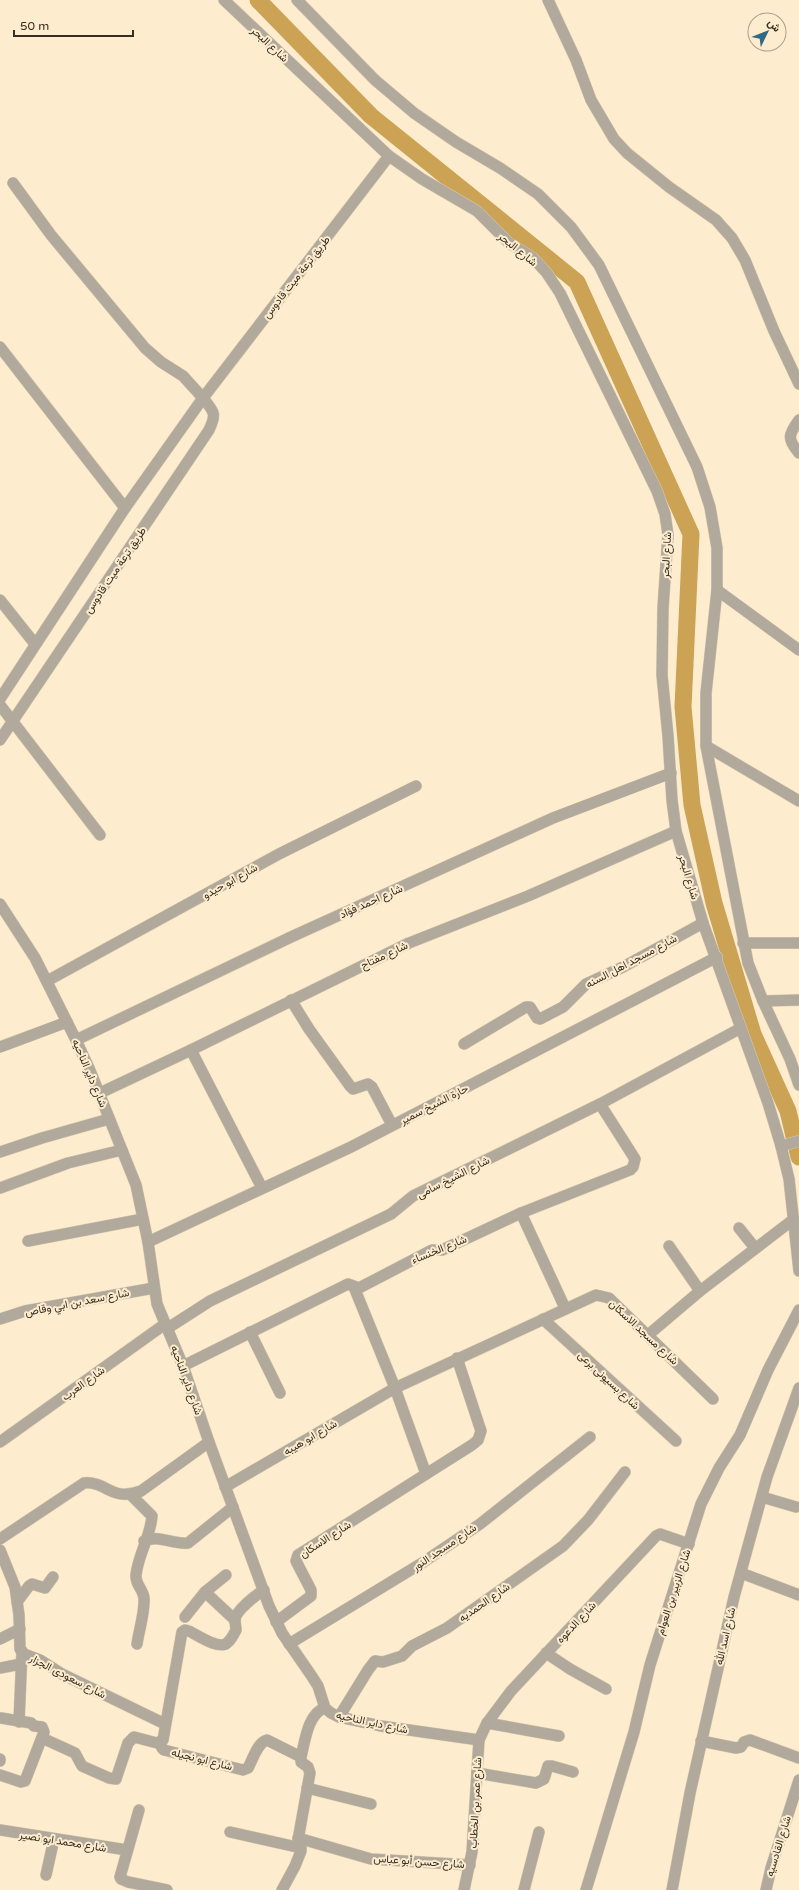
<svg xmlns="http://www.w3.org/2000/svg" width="799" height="1890" viewBox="0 0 799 1890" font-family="'Varela Round',Vazirmatn,sans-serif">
<rect width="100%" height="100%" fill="#fdeccd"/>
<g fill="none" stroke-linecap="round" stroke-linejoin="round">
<path stroke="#cca254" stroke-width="17" d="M258,0l113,116 206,166 114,252 -8,173 9,98 22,98 39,131 35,77 11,46"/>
<defs>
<g id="minor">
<path d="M548,0l28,60 15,40 23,39 13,14 42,34 47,33 16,18 13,22 29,71 25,53"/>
<path d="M13,183l38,52 94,113 16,14 22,14 20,22"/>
<path d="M0,347l125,161"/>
<path d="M799,420c-11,15 -12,19 0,33"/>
<path d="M717,590l82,60"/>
<path d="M0,600l35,44"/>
<path d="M0,705l100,130"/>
<path d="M706,746l93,55"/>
<path d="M0,904l35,54 41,82 13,28 47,117 12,57 9,62 26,62 26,76 60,164 13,27 29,42 7,11 7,22 6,5 8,4 42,9 98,14"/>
<path d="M743,943h56"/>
<path d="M47,981l232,-127 137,-68"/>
<path d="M291,1000l18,29 41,57 3,3 15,-5 4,3 20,38"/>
<path d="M763,1001l36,-1"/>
<path d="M76,1040l215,-103 262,-119 118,-45"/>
<path d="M464,1044l62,-37h4l7,11 3,1 23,-12 23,-23 37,-17 80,-44"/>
<path d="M0,1047l67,-25"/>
<path d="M191,1050l71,138"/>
<path d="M100,1093l91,-43 218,-107 119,-47 148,-65"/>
<path d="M0,1152l42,-14 67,-19"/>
<path d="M0,1188l68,-25 54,-13"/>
<path d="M521,1213l44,95"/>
<path d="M739,1228l16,20"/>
<path d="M28,1241l115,-22"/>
<path d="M148,1242l203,-95 366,-190"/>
<path d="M669,1246l31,45"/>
<path d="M354,1287l41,101 31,86"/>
<path d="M0,1319l25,-8 129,-23"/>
<path d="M543,1319l133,122"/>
<path d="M168,1328l42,-27 181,-87 22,-18 187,-92 141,-76"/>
<path d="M250,1332l30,61"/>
<path d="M648,1335l52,-44 94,-72"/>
<path d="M183,1366l165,-82 11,4 73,-38h10l79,-37 109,-43 3,-3 2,-8 -35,-55"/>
<path d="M0,1442l165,-118"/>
<path d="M225,1487l170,-99 201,-93 13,3 104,101"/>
<path d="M131,1495l21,21c-1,19 -14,39 -16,59 -1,9 7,14 8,23 1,14 -5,32 -7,46"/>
<path d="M762,1497l34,10"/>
<path d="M0,1539l84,-56c23,-2 27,19 57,8l68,-49"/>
<path d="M144,1541c15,-7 29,4 44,2l45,-36"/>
<path d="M0,1550l15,37 4,28 1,34 4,5 16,6 22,14 103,50"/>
<path d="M741,1573l58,22"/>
<path d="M205,1592l30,28"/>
<path d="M17,1602l12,-16 3,-2 13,4 8,-11"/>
<path d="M185,1617l20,-25 21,-17"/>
<path d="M276,1622l35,-26v-6l-15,-29 2,-6 174,-110 6,-5 3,-9 -24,-73"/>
<path d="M0,1639l20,-10"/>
<path d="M289,1644l133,-81 58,-39 110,-87"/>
<path d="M546,1653l24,16 36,20"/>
<path d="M0,1668l21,-4"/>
<path d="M339,1717l29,-47 7,-9 8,1 19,-6 10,-10 35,-18 116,-82 25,-26 37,-48"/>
<path d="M19,1722l3,-71"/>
<path d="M487,1723l72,13"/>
<path d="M42,1738l33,15 7,13 27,12 7,1 12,-36 6,-6 23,6 6,-3 19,-108 3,-2 4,1c8,4 30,19 38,12 4,-3 7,-9 9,-13 0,-3 -1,-7 -1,-10 0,-9 21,-25 29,-30"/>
<path d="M701,1741l35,7 5,-1 3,-5 6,-2 49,18"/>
<path d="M160,1743l2,5 2,2 79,20 5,-2c5,-9 9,-25 19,-28l34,17"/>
<path d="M0,1759v2"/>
<path d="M477,1773l59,10 8,-4 4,-13h4l21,6"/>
<path d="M0,1775l21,7 4,-1 19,-49 -2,-5 -8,-1 -3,-3 -30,-5"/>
<path d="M307,1788l64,16"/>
<path d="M139,1810l-19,67 1,2 7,3 39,8"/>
<path d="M0,1830l127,20"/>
<path d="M230,1832l71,16"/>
<path d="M298,1838l73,21 99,6"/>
<path d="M46,1875l8,-36"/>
<path d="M282,1890l13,-24 6,-15 -3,-11 12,-67 -2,-6 -7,-5v-5c4,-16 7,-44 24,-49"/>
<path d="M464,1890l8,-38 7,-112 8,-17 24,-32 145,-155 4,-2 29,10"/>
<path d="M524,1890l15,-58"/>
<path d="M586,1890l48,-158 16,-67 51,-161 18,-36 21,-33 28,-65 31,-60"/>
<path d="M672,1890l18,-97 44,-196 33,-120 32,-89"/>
<path d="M766,1890l5,-22 28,-88"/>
</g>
<g id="tertiary">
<path d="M224,0l165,156 33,23 55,32 32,32 24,15 13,14 14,21 97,198 8,23 3,21 -5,73 -1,67 6,61 4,64 4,31 27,92 65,180 13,43 8,33 10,92"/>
<path d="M297,0l78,80 39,33 42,29 44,26 38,26 33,33 28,38 98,202 13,40 7,41v42l-11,103v53l42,217 15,38 27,58 9,26"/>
<path d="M0,699l125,-191 78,-110 186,-242"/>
<path d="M0,740l209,-310c8,-17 5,-18 -6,-32"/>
<path d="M781,1146l18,-5"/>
</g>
</defs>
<use href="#minor" stroke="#d9caae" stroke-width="12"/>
<use href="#tertiary" stroke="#d9caae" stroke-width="12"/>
<use href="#minor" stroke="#b1a99c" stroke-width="11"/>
<use href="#tertiary" stroke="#b1a99c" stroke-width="11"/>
</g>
<g text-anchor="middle" stroke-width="4" stroke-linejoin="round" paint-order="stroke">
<g font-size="11" fill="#352e22" stroke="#fdeccd">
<text transform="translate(270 44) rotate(43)" y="4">شارع البحر</text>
<text transform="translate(518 249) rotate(39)" y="4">شارع البحر</text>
<text transform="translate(296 277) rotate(-52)" y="4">طريق ترعة ميت قادوس</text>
<text transform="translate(666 555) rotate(-87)" y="4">شارع البحر</text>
<text transform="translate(115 570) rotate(-56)" y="4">طريق ترعة ميت قادوس</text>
<text transform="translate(689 877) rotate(73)" y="4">شارع البحر</text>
<text transform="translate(230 881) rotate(-29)" y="4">شارع ابو حيدو</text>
<text transform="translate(371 901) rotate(-24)" y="4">شارع احمد فؤاد</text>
<text transform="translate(384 955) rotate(-25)" y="4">شارع مفتاح</text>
<text transform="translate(631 961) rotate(-28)" y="4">شارع مسجد اهل السنه</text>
<text transform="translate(90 1073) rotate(67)" y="4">شارع داير الناحيه</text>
<text transform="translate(434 1104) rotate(-27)" y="4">حارة الشيخ سمير</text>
<text transform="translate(453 1177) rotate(-27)" y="4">شارع الشيخ سامى</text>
<text transform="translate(439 1249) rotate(-22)" y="4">شارع الخنساء</text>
<text transform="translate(77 1302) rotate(-11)" y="4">شارع سعد بن ابي وقاص</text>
<text transform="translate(644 1332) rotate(43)" y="4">شارع مسجد الاسكان</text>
<text transform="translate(187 1380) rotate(70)" y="4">شارع داير الناحيه</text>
<text transform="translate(609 1380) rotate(43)" y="4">شارع بسيونى برعى</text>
<text transform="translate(83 1383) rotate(-36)" y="4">شارع العرب</text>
<text transform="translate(310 1437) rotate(-30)" y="4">شارع ابو هيبه</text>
<text transform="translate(325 1539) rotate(-33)" y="4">شارع الاسكان</text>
<text transform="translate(444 1547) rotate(-34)" y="4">شارع مسجد النور</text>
<text transform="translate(673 1592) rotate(-72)" y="4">شارع الزبير بن العوام</text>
<text transform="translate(484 1602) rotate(-35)" y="4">شارع الحمديه</text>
<text transform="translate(576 1622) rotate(-47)" y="4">شارع الدعوه</text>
<text transform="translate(725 1636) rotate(-77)" y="4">شارع اسد الله</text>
<text transform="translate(68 1676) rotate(27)" y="4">شارع سعودى الجزار</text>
<text transform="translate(372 1722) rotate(12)" y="4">شارع داير الناحيه</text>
<text transform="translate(202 1759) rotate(14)" y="4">شارع ابو نجيله</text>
<text transform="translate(475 1803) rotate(-87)" y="4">شارع عمر بن الخطاب</text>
<text transform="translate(63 1841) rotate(9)" y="4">شارع محمد ابو نصير</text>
<text transform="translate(778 1846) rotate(-73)" y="4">شارع القادسيه</text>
<text transform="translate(419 1861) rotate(4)" y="4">شارع حسن أبو عباس</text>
</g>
</g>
<g transform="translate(767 32) rotate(47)"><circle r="19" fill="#fdeccd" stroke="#ada089"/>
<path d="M0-3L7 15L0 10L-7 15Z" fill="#326a84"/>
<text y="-6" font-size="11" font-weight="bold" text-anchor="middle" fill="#352e22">ش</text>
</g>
<path d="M14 30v6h119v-6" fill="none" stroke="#352e22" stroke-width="2"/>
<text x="20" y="30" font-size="12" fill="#352e22" stroke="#fdeccd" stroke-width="3" paint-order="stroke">50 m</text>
</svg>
